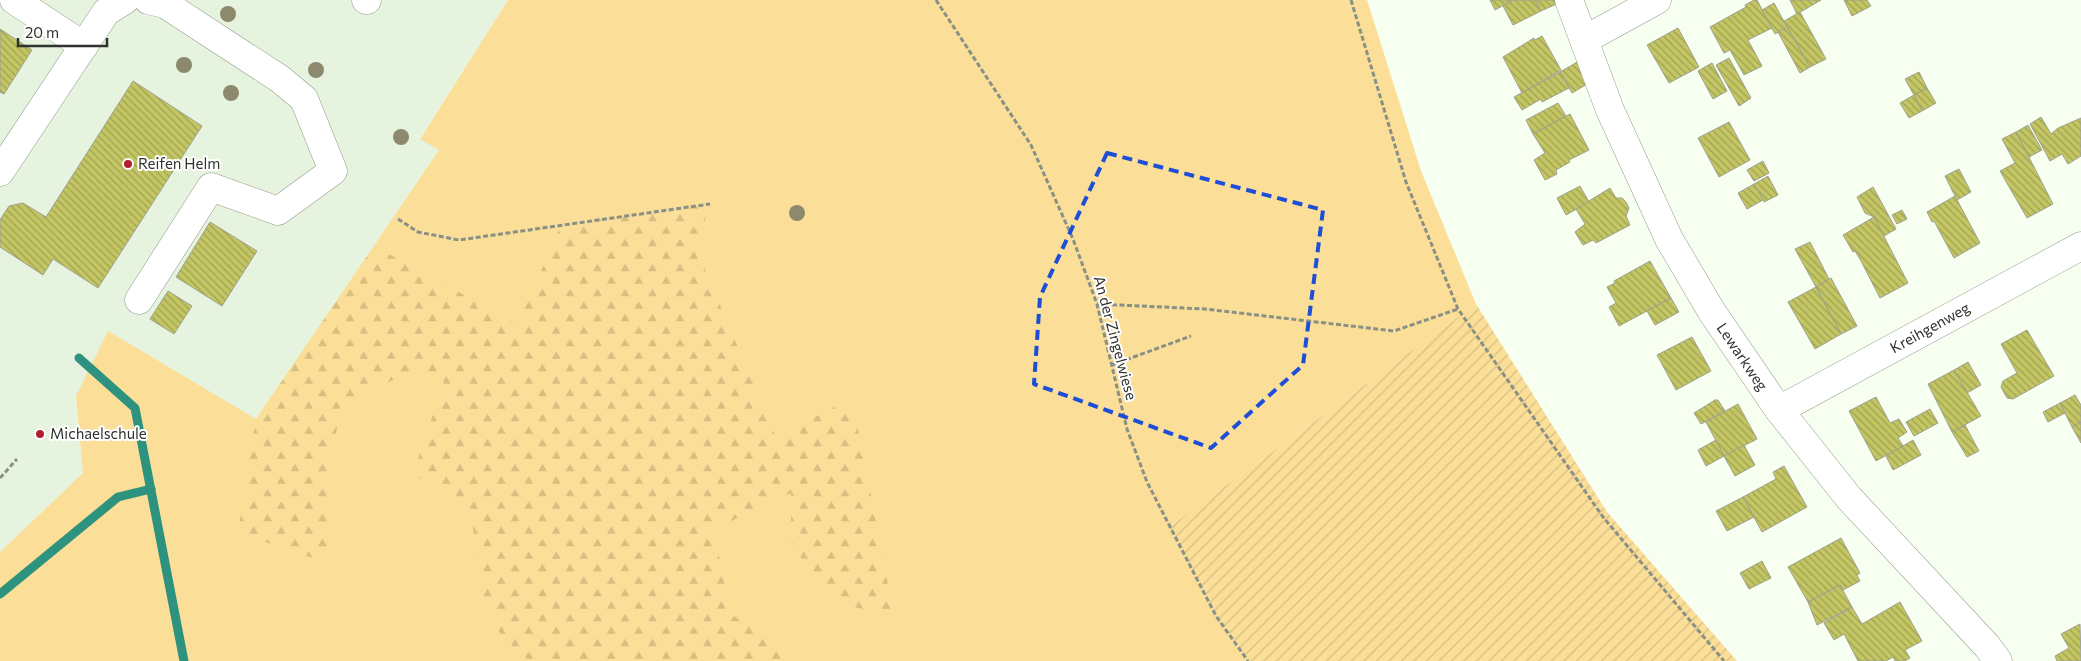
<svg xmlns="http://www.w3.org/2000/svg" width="2081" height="661" viewBox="0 0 2081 661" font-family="Commissioner,sans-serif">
<defs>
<pattern id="forest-firs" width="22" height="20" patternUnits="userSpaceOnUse" patternTransform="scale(1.25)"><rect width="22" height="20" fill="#fbde97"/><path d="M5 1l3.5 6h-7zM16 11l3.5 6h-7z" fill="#d7bf82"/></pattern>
<pattern id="garden-furrows" width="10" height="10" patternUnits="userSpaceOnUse" patternTransform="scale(1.25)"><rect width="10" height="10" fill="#fbde97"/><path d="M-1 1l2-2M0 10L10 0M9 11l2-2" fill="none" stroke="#d7bf82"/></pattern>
<pattern id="building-back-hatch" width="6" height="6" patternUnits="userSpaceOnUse" patternTransform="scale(1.25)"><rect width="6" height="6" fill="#c3c663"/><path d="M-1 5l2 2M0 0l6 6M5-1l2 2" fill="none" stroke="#9fa152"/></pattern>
</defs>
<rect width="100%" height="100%" fill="#f6fff0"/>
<path fill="#e6f3de" d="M0,0h508l-88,138 19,12 -183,269 -180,-23 7,77 -83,79z"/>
<path fill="#fbde97" d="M508,0h859l54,171 55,133 -307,223 47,89 32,45h-1248v-109l83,-79 -7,-77 32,-65 148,88 183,-269 -19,-11z"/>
<path fill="url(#forest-firs)" d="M710,204l-14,44 80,189 76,-39 42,218 -67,-15 -36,-60v-48l-77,36 16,85 55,30 3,17h-259l-28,-25 -19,-43 -11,-79 -58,-40 31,-92 -38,-9 -66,35 -14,90 5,66 -93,-31 18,-114 118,-173 144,78 43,-99z"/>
<path fill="url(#garden-furrows)" d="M1476,304l131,208 130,149h-489l-32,-45 -47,-89z"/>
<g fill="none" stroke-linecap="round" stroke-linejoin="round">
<g stroke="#2e937e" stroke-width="9">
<path d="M79,358l56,50 49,253"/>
<path d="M0,594l118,-97 33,-8"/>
</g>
</g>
<g fill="url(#building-back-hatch)" stroke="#9fa191">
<path d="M1490,0h23l-18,10z"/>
<path d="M1513,0h22l6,11 -28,14 -10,-19z"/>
<path d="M1535,0h24v3l-18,8z"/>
<path d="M1754,0h3l15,28 -24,12 14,26 -18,9 -14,-25 -6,3 -14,-26 36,-20 -1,-2z"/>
<path d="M1790,0h31l-24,14z"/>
<path d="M1844,0h23l4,6 -19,10z"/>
<path d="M1774,3l13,24 -12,7 -13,-24z"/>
<path d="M1800,12l26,47 -16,8 -26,-46z"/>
<path d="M1787,27l23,40 -10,6 -22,-41z"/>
<path d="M1678,28l21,39 -30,16 -22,-38z"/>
<path d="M0,29l32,21 -28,44 -4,-2z"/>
<path d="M1542,36l19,34 -39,23 -19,-36 31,-19 1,2z"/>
<path d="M1729,58l22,40 -12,8 -23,-41z"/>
<path d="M1579,61l10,22 -17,10 -12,-21z"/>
<path d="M1712,63l15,28 -14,8 -15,-28z"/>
<path d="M1560,72l9,16 -27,14 -1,-3 -19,11 -8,-13z"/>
<path d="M1919,72l8,16 -13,7 -9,-16z"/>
<path d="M133,81l69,45 -104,162 -45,-29 -10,16 -43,-28v-27l9,-14 14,-3 23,14z"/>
<path d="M1927,88l9,15 -14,8 -8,-16z"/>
<path d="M1914,95l8,16 -13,7 -9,-15z"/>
<path d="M1558,103l8,13 -33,18 -7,-14z"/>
<path d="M1570,114l19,36 -20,10 1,2 -14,8 1,4 -12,6 -11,-20 11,-7 -12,-19z"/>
<path d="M2041,117l10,17 7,-6 23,-10v38l-13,8 -6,-10 -12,7 -20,-37z"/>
<path d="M1729,122l21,38 -31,17 -21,-39z"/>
<path d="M2028,125l14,25 -13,7 -13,-25z"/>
<path d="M2016,132l37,72 -26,14 -27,-47 15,-8 -13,-24z"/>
<path d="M1763,161l6,12 -15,8 -7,-11z"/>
<path d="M1959,169l12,23 -14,8 -12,-24z"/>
<path d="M1768,176l10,19 -14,7 -10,-18z"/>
<path d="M1754,184l9,16 -16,9 -9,-16z"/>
<path d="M1580,186l9,16 -23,13 -9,-17z"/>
<path d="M1873,187l23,42 -12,7 -10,-19 -9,-4 -8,-16z"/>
<path d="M1610,188l6,10h6l4,4 3,6 -3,8 4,9 -34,18 -3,-3 -10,5 -8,-13 10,-8 -9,-15z"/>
<path d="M1955,196l25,47 -26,15 -20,-37 -2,1 -5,-10z"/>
<path d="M1902,210l5,9 -10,5 -5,-9z"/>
<path d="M1874,217l34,66 -28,15 -19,-37 -6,-10 -2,1 -10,-17z"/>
<path d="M210,222l47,29 -35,55 -46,-29z"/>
<path d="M1810,242l19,37 -13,8 -21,-38z"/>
<path d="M1650,261l21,37 -52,28 -10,-19 7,-4 -9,-16 8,-4 -1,-2z"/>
<path d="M1831,278l26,48 -16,8 -25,-47z"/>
<path d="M1816,287l25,47 -26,15 -27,-47z"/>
<path d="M168,291l24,15 -18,28 -24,-15z"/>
<path d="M1671,298l8,14 -24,13 -8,-14z"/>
<path d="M2027,330l27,46 -41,23 -6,-1 -6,-11 2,-6 14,-8 -16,-29z"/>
<path d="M1692,337l19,34 -35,19 -19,-35z"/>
<path d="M1968,362l13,23 -14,8 -13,-23z"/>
<path d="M1954,370l27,46 -29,16 -24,-48z"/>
<path d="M2075,395l6,10v17l-9,5 -12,-24z"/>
<path d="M1876,397l14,26 9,-4 8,13 -9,6 5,8 -27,15 -27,-50z"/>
<path d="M1715,400h3l7,11 -24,13 -7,-11z"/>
<path d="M2060,403l5,10 -17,9 -5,-10z"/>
<path d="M1738,404l19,35 -33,17 -18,-34z"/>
<path d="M1930,409l8,14 -24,13 -8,-14z"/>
<path d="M2081,422v21l-9,-16z"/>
<path d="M1965,425l14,26 -12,6 -15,-25z"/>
<path d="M1716,440l8,16 -18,10 -8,-16z"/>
<path d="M1913,440l8,15 -28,15 -7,-14z"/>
<path d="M1744,445l11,20 -20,11 -11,-20z"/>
<path d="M1784,466l23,41 -45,25 -19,-35 33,-18 -3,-7z"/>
<path d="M1743,497l11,20 -27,14 -11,-20z"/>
<path d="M1841,538l19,35 -3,2 3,6 -17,9 -3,-5 -32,17 -20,-35z"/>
<path d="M1762,561l9,17 -22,11 -9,-16z"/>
<path d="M1840,585l12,22 -35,18 -9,-23z"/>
<path d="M1900,602l22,39 -17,9 5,8 -5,3h-10l-2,-4 -7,4h-28l-14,-27 -10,6 -10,-17 28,-16 10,17z"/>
<path d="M2080,624l1,37h-24l-2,-5 14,-8 -8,-14z"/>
</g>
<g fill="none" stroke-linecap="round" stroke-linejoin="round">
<defs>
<g id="minor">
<path d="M14,0l70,46"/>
<path d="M366,0h1"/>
<path d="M1569,0l41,110 59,129 43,73 67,98 70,88 138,148 11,15"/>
<path d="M1584,40l73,-40"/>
<path d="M0,172l106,-160 19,-12"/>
<path d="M139,300l72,-113 67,24 55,-40 -29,-72 -24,-20 -115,-75 -17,-4"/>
<path d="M1779,410l302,-164"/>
</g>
</defs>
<use href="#minor" stroke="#949c8e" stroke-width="29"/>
<g stroke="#899086" stroke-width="3" stroke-dasharray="5 2.5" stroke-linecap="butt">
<path d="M936,0l95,145 42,94 24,65 30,125 20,53 69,134 32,45"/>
<path d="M1351,0l55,182 52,127 145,208 121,144"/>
<path d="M398,219l20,13 41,8 251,-36"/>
<path d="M1097,304l108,5 189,22 64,-22"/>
<path d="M1112,365l79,-29"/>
<path d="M0,478l17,-19"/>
</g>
<use href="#minor" stroke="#fff" stroke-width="28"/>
</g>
<g fill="#8d896c">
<circle cx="228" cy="14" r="8"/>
<circle cx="184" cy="65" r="8"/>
<circle cx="316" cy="70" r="8"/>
<circle cx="231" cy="93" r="8"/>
<circle cx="401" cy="137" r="8"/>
<circle cx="797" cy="213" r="8"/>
</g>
<path fill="none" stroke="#1d4ed8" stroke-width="4" stroke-dasharray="10 6" stroke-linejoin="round" d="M1107,153l216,57 -20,155 -92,83 -177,-64 6,-87z"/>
<g fill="#b2202f" stroke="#fff" stroke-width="2">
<circle cx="128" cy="164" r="5"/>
<circle cx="40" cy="434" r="5"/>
</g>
<g text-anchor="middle" stroke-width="4" stroke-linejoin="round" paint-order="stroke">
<g font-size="15" fill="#2f332d" stroke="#fff" text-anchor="start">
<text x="138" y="169">Reifen Helm</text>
<text x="50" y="439">Michaelschule</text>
</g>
<g font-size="15" fill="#2f332d" stroke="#fff">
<text transform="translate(1930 328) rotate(-29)" y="5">Kreihgenweg</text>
<text transform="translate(1115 338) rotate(75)" y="5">An der Zingelwiese</text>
<text transform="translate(1742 357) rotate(56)" y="5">Lewarkweg</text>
</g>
</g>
<path d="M18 38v8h89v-8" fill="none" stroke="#2f332d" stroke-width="2.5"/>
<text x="25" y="38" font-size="15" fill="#2f332d" stroke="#ffffff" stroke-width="4" paint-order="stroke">20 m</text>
</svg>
